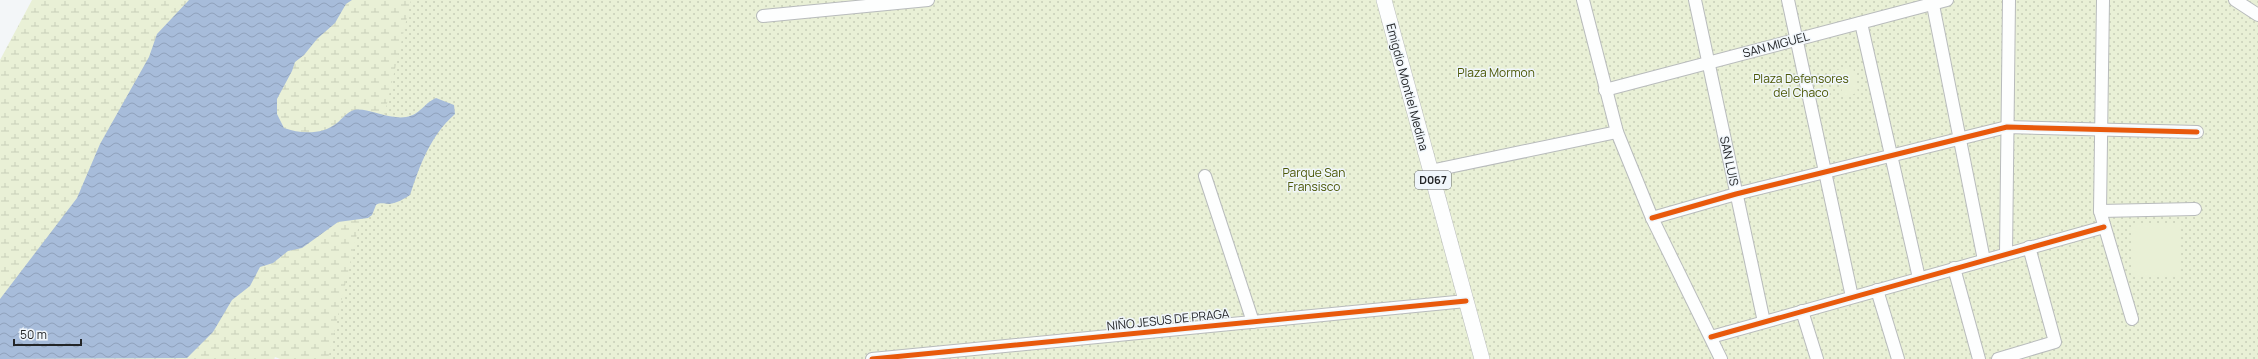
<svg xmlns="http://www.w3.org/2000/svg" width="2258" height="359" viewBox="0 0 2258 359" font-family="Manrope,sans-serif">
<defs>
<pattern id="wetland-marsh" width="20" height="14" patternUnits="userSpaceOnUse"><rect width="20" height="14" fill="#e9f0d6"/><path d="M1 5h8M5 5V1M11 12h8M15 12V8" fill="none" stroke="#c8ceb8"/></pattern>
<pattern id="park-dots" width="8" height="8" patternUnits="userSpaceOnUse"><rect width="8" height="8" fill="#e9f0d6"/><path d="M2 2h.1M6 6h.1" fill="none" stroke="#c8ceb8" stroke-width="1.8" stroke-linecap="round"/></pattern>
<pattern id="water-waves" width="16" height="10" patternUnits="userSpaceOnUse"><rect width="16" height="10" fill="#a7bcda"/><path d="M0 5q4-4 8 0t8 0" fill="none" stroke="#8fa1bb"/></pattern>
</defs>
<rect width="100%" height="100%" fill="#f3f6f8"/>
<path fill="url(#wetland-marsh)" d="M32,0h649l-291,359h-110l-5,-2 -1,2h-274v-299z"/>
<path fill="url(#park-dots)" d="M411,0h1847v359h-1930z"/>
<g fill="#e9f0d6">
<path d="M1853,67l5,26 -15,3 -6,-26z"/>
<rect x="2132" y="223" width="48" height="52"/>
</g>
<path fill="url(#water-waves)" d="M189,0h163l-6,4 -11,19 -18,16 -13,16 -9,7 -3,9 -15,28v15l7,14c17,6 38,7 53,-5 5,-4 10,-11 17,-13 12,-3 36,10 52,7 14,-2 18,-14 30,-19l18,7 1,9c-25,22 -35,51 -45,81 -6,4 -13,8 -21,9 -5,0 -8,-2 -13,1l-4,10 -4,3 -30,4 -36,26 -14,3 -15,12 -13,4 -10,19 -18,14 -19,32 -26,26 -187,1v-60l77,-101 23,-54 49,-87 8,-23z"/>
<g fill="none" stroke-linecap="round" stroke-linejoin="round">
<defs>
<g id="minor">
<path d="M1583,0l34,132 35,86 69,141"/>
<path d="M1695,0l69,322"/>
<path d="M1788,0l64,297"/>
<path d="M1932,0l52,260"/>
<path d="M2103,0l-3,211 32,108"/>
<path d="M2235,0l23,15"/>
<path d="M763,16l165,-16"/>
<path d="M1861,23l58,255"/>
<path d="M1605,90l342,-90"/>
<path d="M1430,171l187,-39"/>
<path d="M1205,176l48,146"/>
<path d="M2100,211l95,-2"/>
<path d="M1652,218l84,-24 271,-67 190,5"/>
<path d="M2006,254l3,-254"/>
<path d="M1954,268l25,91"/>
<path d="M1877,290l21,69"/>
<path d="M1802,311l15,48"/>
<path d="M1711,337l393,-110"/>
<path d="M872,359l594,-58"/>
<path d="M1998,359l57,-17 -26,-95"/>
</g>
<path id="major" d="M1384,0l98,359"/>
</defs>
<use href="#minor" stroke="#b8bbbc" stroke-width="14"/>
<use href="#major" stroke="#b8bbbc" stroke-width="16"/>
<use href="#minor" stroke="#fdfefe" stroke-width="12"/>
<use href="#major" stroke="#fdfefe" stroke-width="15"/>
<defs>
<g id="cycleway">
<path d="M1652,218l84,-24 271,-67 190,5"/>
<path d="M1711,337l393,-110"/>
<path d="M872,359l594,-58"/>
</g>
</defs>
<use href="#cycleway" stroke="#f0f6fb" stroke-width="8"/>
<use href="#cycleway" stroke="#e8590c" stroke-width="5"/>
</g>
<g text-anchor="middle" stroke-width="3" stroke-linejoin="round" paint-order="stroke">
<rect fill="#f0f6fb" stroke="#606467" stroke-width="1" x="1415" y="171" width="36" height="18" rx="3"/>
<g font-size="11" font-weight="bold" fill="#232527">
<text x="1433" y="184">D067</text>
</g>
<g font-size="12" fill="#232527" stroke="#f0f6fb">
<text transform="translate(1776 45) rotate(-15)" y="4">SAN MIGUEL</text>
<text transform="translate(1407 87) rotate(75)" y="4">Emigdio Montiel Medina</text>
<text transform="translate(1729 161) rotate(78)" y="4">SAN LUIS</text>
<text transform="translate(1168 320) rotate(-6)" y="4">NIÑO JESUS DE PRAGA</text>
</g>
<g font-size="12" fill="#4c5806" stroke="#f0f6fb">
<text x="1496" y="77">Plaza Mormon</text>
<text x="1801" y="83">Plaza Defensores<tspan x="1801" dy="14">del Chaco</tspan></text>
<text x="1314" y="177">Parque San<tspan x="1314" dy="14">Fransisco</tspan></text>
</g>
</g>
<path d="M14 339v6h67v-6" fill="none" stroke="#232527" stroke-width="2"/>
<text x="20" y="339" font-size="12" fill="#232527" stroke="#f0f6fb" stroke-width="3" paint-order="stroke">50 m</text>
</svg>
